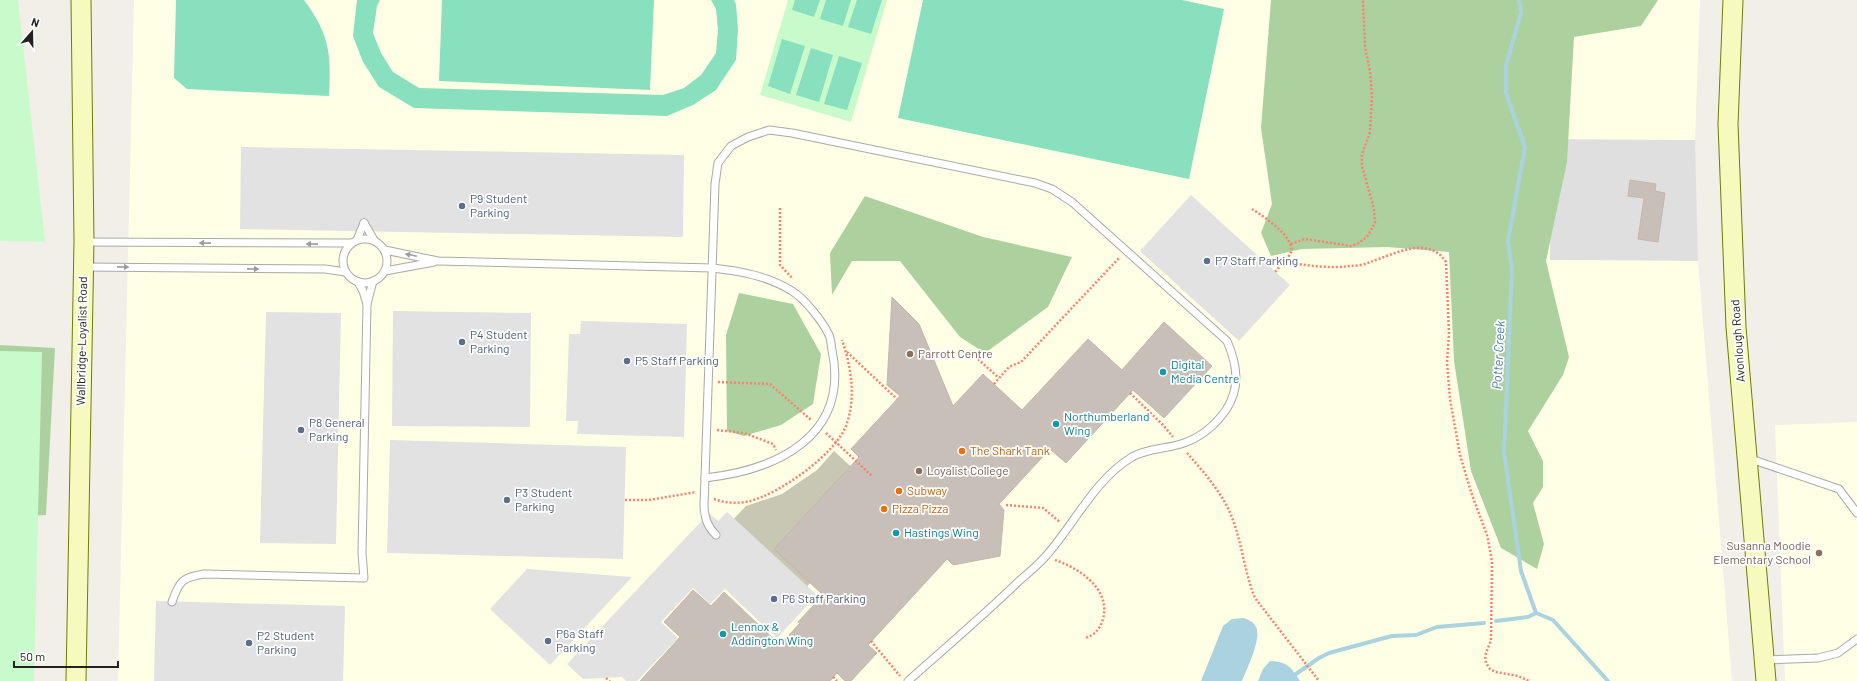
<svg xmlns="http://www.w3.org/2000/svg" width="1857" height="681" viewBox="0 0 1857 681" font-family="Barlow,sans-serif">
<rect width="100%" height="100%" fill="#f2efe9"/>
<path fill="#e0dfdf" d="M1550,139l145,1 3,121 -148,-1z"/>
<g fill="#ffffe5">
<path d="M134,0h1566l-5,140 -144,-1 -1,121 148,1 34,420h-1614z"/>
<path d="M1857,422v259h-72l-10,-256z"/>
</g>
<path fill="#c7c7b4" d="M834,451l40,37 -31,60 -43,46 -73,-68 19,-20 36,-12 35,-24z"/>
<g fill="#add19e">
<path d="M1271,0h387l-17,26 -67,11 -7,125 -21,99 23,96 -6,18 -35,56 15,30v26l-10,16 11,41 -7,25 -36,-21 -30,-77 -17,-110 -5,-109 -62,-5 -85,2 -31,7 -10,-23 11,-29 -11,-76z"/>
<path d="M865,196l118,41 89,20 -24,50 -63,46 -25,-16 -60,-76h-48l-20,34 -2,-42z"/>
<path d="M739,293l54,11 28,50 -8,50 -32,21 -37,11 -17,-5 -1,-96z"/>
<path d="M0,345l55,3 -9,167 -46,3z"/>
</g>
<g fill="#c8facc">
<path d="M0,0h18l27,242 -45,-1z"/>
<path d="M788,0h99l-36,122 -91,-27z"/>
<path d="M0,351l42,1 -8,329h-34z"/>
</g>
<g fill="#88e0be">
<path d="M176,0h128c26,35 27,54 25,96l-142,-7 -13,-11z"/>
<path d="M357,0h23l-3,6 -4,27 8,20 12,19 26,16 244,7 21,-7 17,-13 15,-22 2,-23 -2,-21 -5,-9h23l2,4 2,26 -2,30 -20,30 -23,15 -26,11 -253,-8 -35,-21 -16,-25 -10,-26z"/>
<path d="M442,0h212l-4,90 -211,-9z"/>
<path d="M795,0h25l-6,17 -22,-7z"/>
<path d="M826,0h25l-8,26 -23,-7z"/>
<path d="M857,0h25l-11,34 -23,-7z"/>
<path d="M923,0h259l42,9 -35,170 -291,-61z"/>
<path d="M782,39l23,7 -15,48 -22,-8z"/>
<path d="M811,48l22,7 -14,47 -23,-7z"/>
<path d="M839,56l23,7 -15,47 -23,-6z"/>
</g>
<g fill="#e2e2e2">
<path d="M241,147l443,8 -1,82 -443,-8z"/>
<path d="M1191,195l99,90 -51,56 -99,-90z"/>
<path d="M393,311l138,2 -1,114 -138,-1z"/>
<path d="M266,312l75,1 -5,231 -76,-1z"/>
<path d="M581,321l106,3 -3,113 -107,-3 1,-13h-12l3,-87h11z"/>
<path d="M390,440l236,7 -3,112 -236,-6z"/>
<path d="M727,512l90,83 -40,43 -52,-49 -15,15 -17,-16 -32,34 17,16 -41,43h-11l-4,-4 -39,2 -16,-15 142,-151 9,8z"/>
<path d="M527,569l105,8 -82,88 -60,-56z"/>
<path d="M156,601l189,5 -2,75h-189z"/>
</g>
<g fill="#aad3df">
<path d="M1244,618c5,2 10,4 12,9 6,11 -9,42 -14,54h-41l22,-55 9,-7z"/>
<path d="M1270,661c18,1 21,6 30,20h-42l5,-12z"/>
</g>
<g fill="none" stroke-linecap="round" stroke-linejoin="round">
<g stroke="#aad3df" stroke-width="4">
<path d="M1519,0l2,13 -15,52v28l19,54 -17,94 4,28 -8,183 17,119 15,42 17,7 55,61"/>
<path d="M1496,621l32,-4 8,-4"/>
<path d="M1296,674l23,-16 10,-5 63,-17 24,-1 21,-8 47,-4"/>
</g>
</g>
<g fill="#c7bfb8" stroke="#c4b6ab">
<path d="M1630,180l26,4 -1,7 10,2 -7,49 -20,-3 6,-41 -16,-2z"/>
<path d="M892,297l27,27 34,82 30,-32 39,36 66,-71 34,31 42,-48 48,44 -48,52 -31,-28 -67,73 -16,-14 -51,55 5,6 -4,46 -47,9 -6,-6 -79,86 9,8 -26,28h-6l-8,-8 -7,8h-190l40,-44 -16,-15 29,-32 18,16 13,-14 56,53 20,-22 -2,-1 25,-27 -49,-46 85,-92 -8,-8 49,-53 -13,-11z"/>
</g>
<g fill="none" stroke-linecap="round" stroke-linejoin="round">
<defs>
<g id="lane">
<path d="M364,223l10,17"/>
<circle cx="365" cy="261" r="22"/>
<path d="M357,240l7,-17"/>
<path d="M84,242l267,1"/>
<path d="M385,250l53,11 274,7c28,3 56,8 80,23 13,8 31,31 37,44 2,4 2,10 3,15 18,86 -55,120 -127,128"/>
<path d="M84,267l241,2 21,3"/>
<path d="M385,271l49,-9"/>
<path d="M358,282l5,9 4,13"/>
<path d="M1748,458l91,31 18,24"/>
<path d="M716,535c-9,-9 -11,-16 -12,-29l11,-322 3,-21 13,-17 17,-9 21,-7 23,3 243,50 17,6 20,13 155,139c10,23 14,46 -1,69 -10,14 -25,27 -42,33 -17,6 -36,5 -52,14 -38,23 -58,68 -87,100 -8,9 -18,17 -27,25 -35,34 -73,66 -110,99"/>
<path d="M172,602c7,-21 11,-25 32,-28l160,4 -2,-25 5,-249 6,-23"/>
<path d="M1765,660l53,-2 20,-5 19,-14"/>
</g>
<g id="secondary">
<path d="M1733,0l-5,124 8,203 30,354"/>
<path d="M76,681l8,-440 -3,-241"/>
</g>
</defs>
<use href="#lane" stroke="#a9a9a9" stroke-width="9"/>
<use href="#secondary" stroke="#707d05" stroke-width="21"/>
<g stroke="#fa8072" stroke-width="2.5" stroke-dasharray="2 2" stroke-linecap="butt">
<path d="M780,208v57l13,14"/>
<path d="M1252,209c11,7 43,28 39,43 -3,7 -11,14 -16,20"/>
<path d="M1291,244l14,-5 46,7 6,-2 10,-7 8,-14 -1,-14 -12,-43v-12l8,-22 2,-36 -2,-25 -5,-24 -2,-47"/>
<path d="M1284,262c20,3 46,7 65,4 7,0 15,-1 21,-4 23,-7 58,-28 76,0l3,71 -2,29 3,37 10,56 12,40 15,40 5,26 -1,79 -6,16 1,7 4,6 6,3 22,4 11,5"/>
<path d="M969,351l30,27"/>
<path d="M847,352l50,47"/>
<path d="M718,382l52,2 41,36"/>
<path d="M994,384l15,-17 12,-5 99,-105"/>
<path d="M1130,393l33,32 10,12"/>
<path d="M717,430l27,3 29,11 3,6"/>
<path d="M826,433l46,43"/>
<path d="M1187,453c16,18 35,40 44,62 11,27 13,56 24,83l64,83"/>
<path d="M714,499c11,4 24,5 36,2 29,-7 88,-48 97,-78 9,-26 4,-57 -5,-83"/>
<path d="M625,500h24l47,-8"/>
<path d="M1006,505l37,3 17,14"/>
<path d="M1055,560c24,8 56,29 48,59 -3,10 -8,16 -18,19"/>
<path d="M871,641l29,35"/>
<path d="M833,677l4,4"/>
<path d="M606,678l4,3"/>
</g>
<use href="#lane" stroke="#fff" stroke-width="7"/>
<use href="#secondary" stroke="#f7fabf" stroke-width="19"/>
</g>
<defs><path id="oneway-solid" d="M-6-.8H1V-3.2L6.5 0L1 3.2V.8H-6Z"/></defs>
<g fill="#9c9c9c">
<use href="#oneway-solid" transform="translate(205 243) rotate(-179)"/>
<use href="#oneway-solid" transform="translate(312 244) rotate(-179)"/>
<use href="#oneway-solid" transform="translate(411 255) rotate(-168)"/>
<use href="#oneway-solid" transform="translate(123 267) rotate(1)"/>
<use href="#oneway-solid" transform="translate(253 269) rotate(1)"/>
</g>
<g fill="#5c6f8a" stroke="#fff" stroke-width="1.5">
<circle cx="462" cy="206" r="4"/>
<circle cx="1207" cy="261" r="4"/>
<circle cx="462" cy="342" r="4"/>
<circle cx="627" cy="361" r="4"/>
<circle cx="301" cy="430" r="4"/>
<circle cx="507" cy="500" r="4"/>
<circle cx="774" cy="599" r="4"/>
<circle cx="548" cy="641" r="4"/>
<circle cx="249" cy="643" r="4"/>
</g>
<g fill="#8d6e63" stroke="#fff" stroke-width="1.5">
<circle cx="910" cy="354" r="4"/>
<circle cx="919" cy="471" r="4"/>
<circle cx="1819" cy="553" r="4"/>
</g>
<g fill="#0f9aa8" stroke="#fff" stroke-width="1.5">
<circle cx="1163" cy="372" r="4"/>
<circle cx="1056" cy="424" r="4"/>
<circle cx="896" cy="533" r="4"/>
<circle cx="723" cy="634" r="4"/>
</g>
<g fill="#e8710a" stroke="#fff" stroke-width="1.5">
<circle cx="962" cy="451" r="4"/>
<circle cx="899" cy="491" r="4"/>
<circle cx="884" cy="509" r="4"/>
</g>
<g text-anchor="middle" stroke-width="3.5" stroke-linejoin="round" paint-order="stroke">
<g font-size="12" fill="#4e5e75" stroke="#fff" text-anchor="start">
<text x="470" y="203">P9 Student<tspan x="470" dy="14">Parking</tspan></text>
<text x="1215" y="265">P7 Staff Parking</text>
<text x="470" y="339">P4 Student<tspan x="470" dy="14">Parking</tspan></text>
<text x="635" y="365">P5 Staff Parking</text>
<text x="309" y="427">P8 General<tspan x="309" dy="14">Parking</tspan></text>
<text x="515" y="497">P3 Student<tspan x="515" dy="14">Parking</tspan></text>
<text x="782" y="603">P6 Staff Parking</text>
<text x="556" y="638">P6a Staff<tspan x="556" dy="14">Parking</tspan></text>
<text x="257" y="640">P2 Student<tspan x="257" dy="14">Parking</tspan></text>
</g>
<g font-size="12" fill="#222" stroke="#fff">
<text transform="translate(82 341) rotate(-89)" y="4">Wallbridge-Loyalist Road</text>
<text transform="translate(1738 341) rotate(-94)" y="4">Avonlough Road</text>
</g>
<g font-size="12" fill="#785e54" stroke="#fff" text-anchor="start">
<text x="918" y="358">Parrott Centre</text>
<text x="927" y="475">Loyalist College</text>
<text x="1811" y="550" text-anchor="end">Susanna Moodie<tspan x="1811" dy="14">Elementary School</tspan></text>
</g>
<g font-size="12" fill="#0d838f" stroke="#fff" text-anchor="start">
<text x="1171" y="369">Digital<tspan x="1171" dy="14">Media Centre</tspan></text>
<text x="1064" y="421">Northumberland<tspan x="1064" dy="14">Wing</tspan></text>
<text x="904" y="537">Hastings Wing</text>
<text x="731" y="631">Lennox &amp;<tspan x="731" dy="14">Addington Wing</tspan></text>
</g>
<g font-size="12" fill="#c56008" stroke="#fff" text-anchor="start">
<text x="970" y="455">The Shark Tank</text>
<text x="907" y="495">Subway</text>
<text x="892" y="513">Pizza Pizza</text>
</g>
<g font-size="13" font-style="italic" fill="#4a7aab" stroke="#fff">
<text transform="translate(1498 355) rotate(-87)" y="5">Potter Creek</text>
</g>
</g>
<g transform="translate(32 32) rotate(20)" stroke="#ffffff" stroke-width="3" paint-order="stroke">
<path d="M0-3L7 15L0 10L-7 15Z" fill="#222222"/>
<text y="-6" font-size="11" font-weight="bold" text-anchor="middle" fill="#222222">N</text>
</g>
<path d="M14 661v6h104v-6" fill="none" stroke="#222222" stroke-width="2"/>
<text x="20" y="661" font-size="12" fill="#222222" stroke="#ffffff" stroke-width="3" paint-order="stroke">50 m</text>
</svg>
